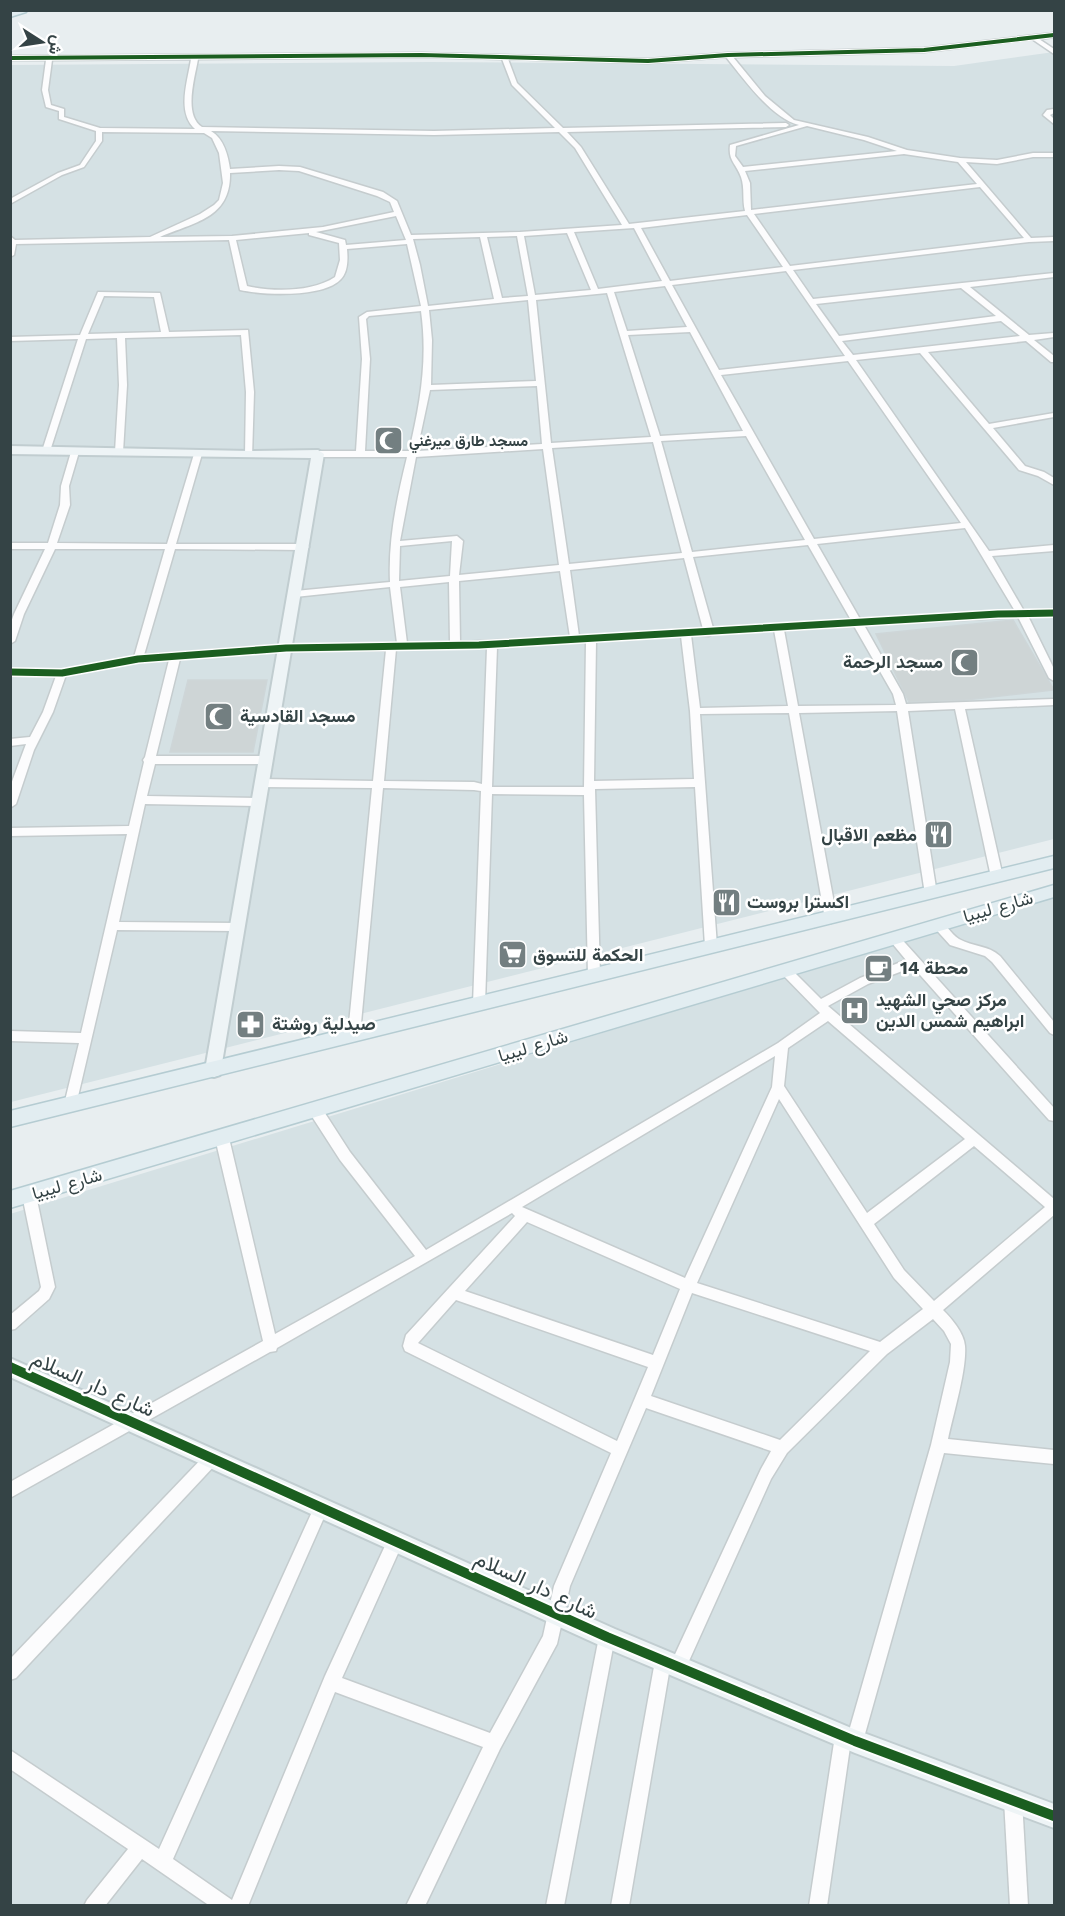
<svg xmlns="http://www.w3.org/2000/svg" width="1065" height="1916" viewBox="0 0 1065 1916" font-family="'Work Sans',Vazirmatn,sans-serif">
<rect width="100%" height="100%" fill="#e8eef0"/>
<g fill="#d5e1e4">
<path d="M1054,52v787l-1043,263v-1037l419,-3 524,4z"/>
<path d="M1054,895v1010h-1043l-1,-691z"/>
</g>
<g fill="#ced5d6" stroke="#ced6d8" stroke-width="1.5">
<path d="M1013,620l41,70 -88,10 -57,2 -33,-68z"/>
<path d="M188,680h79l-14,72h-83z"/>
</g>
<g fill="none" stroke-linecap="round" stroke-linejoin="round">
<defs>
<g id="street">
<path d="M1054,33v4l-15,2 15,10v5l-22,-15 -108,13 -191,5 32,39 29,24 74,17 39,13 53,8 37,2 36,-7h21v4h-21l-36,7 -31,-2 65,76 23,-1v4l-25,1 -236,28 20,29 241,-26v4l-84,10 59,48 25,-2v4l-20,3 20,16v6h-3l-25,-21 -98,11 61,72 65,-11v4l-61,11 32,38 19,6 10,6v7l-16,-9 -19,-6 -99,-117 -64,7 133,191 65,-6v6l-62,5 32,55 30,-1v6h-26l26,53v12l-5,-3 -31,-61 -154,8 39,69 3,10 148,-5v6l-89,4 38,168 -2,3h-8l-2,-3 -36,-168 -47,2 29,183 -6,4 -6,-4 -28,-183 -98,2 38,206 -6,4 -6,-4 -36,-206 -89,1 17,232 -2,3 -4,1 -6,-4 -10,-159 -100,2 5,187 -2,3h-8l-2,-3 -4,-181 -92,-1 -7,210 -2,3h-8l-2,-3 8,-213 -7,-1 -91,-2 -23,246 -2,3h-8l-2,-3 24,-246 -110,-1 -5,-4 5,-4 111,2 13,-131 -100,1 -106,8 -24,97h110l5,4 -5,4h-111l-8,32 111,2 6,4 -6,4 -113,-2 -26,118 118,1 6,4 -6,4 -120,-1 -41,175 -1,4 -5,1 -5,-1 -1,-4 15,-62 -69,-2v-10l71,2 46,-199 -117,2v-8l119,-2 15,-64 -1,-2 2,-3 24,-97 -31,2 -72,13 -13,37 -19,38 -18,54 -6,4v-21l16,-43 -16,2v-7l20,-2 13,-25 13,-36 -46,-1v-6l52,1 72,-13 31,-108h-110l-31,65 -9,27 -5,3v-19l4,-11 31,-65h-35v-6h38l12,-38 1,-19 10,-34 4,-3 4,3 -10,34 1,19 -13,38 110,1 27,-90 7,-2 1,2 -26,90h128l5,3 -5,3 -129,-1 -31,106 142,-10 111,-2 -7,-56 -95,10 -5,-3 5,-3 95,-9c-2,-43 7,-84 17,-125h-89l-4,-3 4,-3h38l6,-92 -3,-42 8,-5 54,-6 -14,-62 -60,5c1,10 1,24 -7,31 -18,18 -77,15 -100,10l-11,-50 -213,4 -2,11 -4,2v-21l5,4 135,-3 50,-23 14,-9 5,-5 4,-17 -4,-30 -7,-15 -8,-5 -102,-1v9l-18,26 -22,8 -52,29v-5l48,-26 22,-8 16,-24v-10l-37,-12v-8l-13,-4 -4,-17 4,-30h-36v-4l411,-3 227,6 80,-6 196,-5zM421,57l81,2 10,26 43,43 -121,3 -232,-4c-19,-12 -7,-50 -4,-68zM726,57c18,22 45,61 73,68l-69,20c-2,16 6,18 11,32 4,11 1,23 4,34l-116,13 -48,-77 -14,-15 219,-5 3,-2 -3,-2 -223,5 -46,-45 -9,-24 140,4zM191,59c-3,21 -15,53 4,70l-95,-1 -36,-11v-8l-13,-4 -3,-15 4,-30zM807,126l57,14 33,11 -154,16 -8,-11 1,-10zM211,131l223,4 125,-3 16,16 47,77 -102,7 -109,3 -14,-34 -14,-9 -83,-25 -21,-1 -49,3c-2,-14 -6,-30 -19,-38zM904,154l54,8 19,22 -226,26 -1,-27 -5,-12zM279,170l20,1 78,25 13,6 4,10 -71,15 -91,9 -72,1c35,-15 71,-19 70,-64zM980,187l44,51 -234,28 -36,-52zM747,215l36,52 -113,14 -29,-53zM396,216l10,24 -60,5 -1,-5 -29,-8zM634,228l28,53 -64,8 -24,-57zM309,233v2l30,8 1,17 -5,17c-22,15 -62,15 -88,9l-11,-46zM567,233l24,57 -56,5 -11,-59zM517,236l11,60 -26,2 -15,-61zM480,237l14,62 -66,7 -8,-41 -7,-26zM786,271l59,85 -126,14 -47,-85zM665,286l22,41 -60,4 -13,-39zM961,288l35,28 -157,20 -23,-32zM607,293l44,144 -100,6 -15,-143zM528,300l8,81 -105,4 1,-45 -3,-30zM421,311c7,49 -1,93 -12,140h-44l5,-92 -4,-40 3,-3zM1001,321l19,15 -167,19 -11,-14zM690,332l53,99 -83,5 -32,-101zM848,361l113,162 -147,16 -93,-164zM537,386l5,58 -125,7 13,-61zM746,436l59,104 -113,12 -31,-111zM653,442l29,111 -113,11 -17,-116zM543,449l16,116 -100,10 4,-34 -6,-5 -57,5 16,-84zM965,528l50,83 -155,8 -43,-75zM452,541l-2,35 -51,5 1,-35zM808,545l43,75 -138,8 -20,-71zM684,558l19,71 -124,7 -9,-66zM560,571l10,66 -110,5 -1,-61zM449,582l1,60 -43,1 -7,-56zM854,626l39,68 3,11 -98,1 -14,-76zM774,630l14,76 -88,2 -9,-73 18,1 4,-2zM681,636l9,75 4,68 -100,2 2,-140zM579,642h7l-2,145h-92l5,-140zM487,648l-5,136 -8,-2 -90,-1 12,-132z"/>
<path d="M1054,109v4l-4,2 4,4v5l-11,-9 4,-5z"/>
<path d="M98,292l62,1 9,39 79,-2 6,62 -2,65 -7,-2 1,-63 -5,-57 -116,3 2,47 -4,67 -4,3 -4,-3 4,-67 -2,-47 -31,1 -36,112 -7,2 -1,-2 36,-112 -68,2v-4l70,-2zM104,296l50,1 7,35 -73,2z"/>
<path d="M937,920c10,3 13,14 22,19 14,8 29,6 41,17l54,66v13l-4,-2 -58,-71 -7,-6 -35,-11 -19,-21z"/>
<path d="M893,933l4,1 157,174v13l-5,-1 -136,-153 -45,17 -40,22 226,193v16l-111,95c9,9 21,23 22,36 2,23 -12,69 -17,93l106,11v14l-110,-11 -81,288 -2,6 -6,2 -5,-2 -23,159h-18l26,-170 2,-6 6,-2 6,3 82,-286 19,-83 1,-18 -7,-13 -11,-12 -46,35 -100,99 -16,26 -87,193 -6,2 -6,-2 -2,-5 -41,239h-18l44,-245 2,-6 6,-2 6,2 2,8 90,-194 10,-18 -125,-43 -76,178 -13,58 -57,105 -75,157h-19l77,-159 -148,-55 -87,214h-38l-68,-47 -37,47h-21l3,-6 41,-51 -118,-80v-19l149,99 157,-346 5,-2 5,2 3,5 -3,5 -153,346 59,41 93,-224 65,-141 6,-3 6,3 2,5 -62,138 148,55 53,-97 11,-50 57,-133 -206,-102 -2,-5 3,-11 109,-119 -3,-3 -235,135 -1,3 -6,1 -260,146v-16l253,-141 -48,-203 2,-4 5,-1 5,1 2,4 46,196 140,-78 -75,-96 -29,-45 -1,-4 1,-4 5,-1 5,1 29,45 76,98 352,-207 42,-30 -39,-40 -2,-3 2,-3h8l32,32 39,-21 46,-18 -19,-23zM828,1021l137,118 -98,74 -83,-127 4,-38zM775,1056l-3,31 -87,191 -163,-71zM779,1099l115,179 29,31 -43,33 -183,-59zM974,1146l71,61 -111,94 -30,-31 -30,-46zM527,1222l153,67 -27,66 -188,-64zM692,1293l178,58 -90,89 -129,-44zM456,1300l192,67 -31,74 -199,-98z"/>
<path d="M29,1189l5,2 2,4 19,92 -6,12 -34,30 -5,1v-15l29,-24 2,-4 -19,-92 2,-4z"/>
<path d="M212,1451l5,2 3,5 -3,5 -201,215 -6,2v-21l197,-206z"/>
<path d="M607,1629l6,2 2,6 -51,269h-18l53,-269 2,-6z"/>
<path d="M1013,1791l6,3 3,6 6,106h-18l-6,-106 3,-6z"/>
</g>
<g id="secondary">
<path d="M10,446l239,5 69,-1 6,4 -104,621 -6,2 -6,-2 -3,-5 106,-612 -301,-4z"/>
<path d="M10,1358l605,271 241,101 198,74v24l-199,-75 -256,-108 -589,-268z"/>
</g>
<g id="primary">
<path d="M27,10l-1,2 -16,5v-6z"/>
<path d="M1054,856v12l-1044,259v-16z"/>
<path d="M1054,885v12l-1044,311v-17z"/>
</g>
</defs>
<use href="#street" stroke="#c5ccce" stroke-width="3"/>
<use href="#secondary" stroke="#c1cdd0" stroke-width="4"/>
<use href="#primary" stroke="#b5ccd2" stroke-width="3"/>
<use href="#street" fill="#fcfcfd" fill-rule="evenodd"/>
<use href="#secondary" fill="#eef4f6" fill-rule="evenodd"/>
<use href="#primary" fill="#e2edf1" fill-rule="evenodd"/>
<defs>
<path id="cycleway-far2" d="M10,58l411,-3 227,6 80,-6 196,-5 130,-15"/>
<path id="cycleway-far1" d="M10,672l52,1 76,-14 148,-11 193,-3 519,-31 56,-1"/>
<path id="cycleway" d="M10,1367l597,270 248,104 199,75"/>
</defs>
<use href="#cycleway-far2" stroke="#fff" stroke-width="6"/>
<use href="#cycleway-far1" stroke="#fff" stroke-width="10"/>
<use href="#cycleway" stroke="#fff" stroke-width="14"/>
<use href="#cycleway-far2" stroke="#1b5e20" stroke-width="4"/>
<use href="#cycleway-far1" stroke="#1b5e20" stroke-width="7"/>
<use href="#cycleway" stroke="#1b5e20" stroke-width="10"/>
</g>
<defs>
<symbol id="mosque-square" viewBox="-11 -11 22 22"><rect x="-9" y="-9" width="18" height="18" rx="4" fill="#737f81" stroke="#fff"/><path d="M3.5-4.9A6 6 0 1 0 3.5 4.9A5 5 0 1 1 3.5-4.9Z" fill="#fff"/></symbol>
<symbol id="restaurant-square" viewBox="-11 -11 22 22"><rect x="-9" y="-9" width="18" height="18" rx="4" fill="#737f81" stroke="#fff"/><path d="M-5-6h1v4h1v-4h1v4h1v-4h1v5L-1.5 .5V6h-2V.5L-5-1ZM5-6V6H3V1.5H1.5Q1.5-4 5-6Z" fill="#fff"/></symbol>
<symbol id="supermarket-square" viewBox="-11 -11 22 22"><rect x="-9" y="-9" width="18" height="18" rx="4" fill="#737f81" stroke="#fff"/><path d="M-6-5.5h2.5l.6 2H6L4.5 2H-2.5L-4.4-4H-6ZM-1.5 3.2a1.3 1.3 0 1 0 .1 0ZM3 3.2a1.3 1.3 0 1 0 .1 0Z" fill="#fff"/></symbol>
<symbol id="cafe-square" viewBox="-11 -11 22 22"><rect x="-9" y="-9" width="18" height="18" rx="4" fill="#737f81" stroke="#fff"/><path d="M-5.5-4.5H6V0H3Q3 3.5 0 3.5H-2.5Q-5.5 3.5-5.5 0ZM3-3.2v2h1.7v-2ZM-6 4.5H4V6H-6Z" fill="#fff"/></symbol>
<symbol id="hospital-square" viewBox="-11 -11 22 22"><rect x="-9" y="-9" width="18" height="18" rx="4" fill="#737f81" stroke="#fff"/><path d="M-5-5h3v3.5h4V-5h3V5h-3V1.5h-4V5h-3Z" fill="#fff"/></symbol>
<symbol id="pharmacy-square" viewBox="-11 -11 22 22"><rect x="-9" y="-9" width="18" height="18" rx="4" fill="#737f81" stroke="#fff"/><path d="M-2-6h4v4h4v4h-4v4h-4v-4h-4v-4h4Z" fill="#fff"/></symbol>
</defs>
<g fill-rule="evenodd">
<use href="#mosque-square" x="372" y="424" width="33" height="33"/>
<use href="#mosque-square" x="948" y="646" width="33" height="33"/>
<use href="#mosque-square" x="202" y="700" width="33" height="33"/>
<use href="#restaurant-square" x="922" y="818" width="33" height="33"/>
<use href="#restaurant-square" x="710" y="886" width="33" height="33"/>
<use href="#supermarket-square" x="496" y="938" width="33" height="33"/>
<use href="#cafe-square" x="862" y="952" width="33" height="33"/>
<use href="#hospital-square" x="838" y="994" width="33" height="33"/>
<use href="#pharmacy-square" x="234" y="1008" width="33" height="33"/>
</g>
<g text-anchor="middle" stroke-width="5" stroke-linejoin="round" paint-order="stroke">
<g font-size="15" font-weight="bold" fill="#344345" stroke="#fff" text-anchor="start">
<text x="409" y="446">مسجد طارق ميرغني</text>
</g>
<g font-size="18" font-weight="bold" fill="#344345" stroke="#fff" text-anchor="start">
<text x="943" y="668" text-anchor="end">مسجد الرحمة</text>
<text x="240" y="722">مسجد القادسية</text>
<text x="917" y="841" text-anchor="end">مظعم الاقبال</text>
<text x="747" y="908">اكسترا بروست</text>
<text x="533" y="961">الحكمة للتسوق</text>
<text x="900" y="974">محطة 14</text>
<text x="876" y="1006">مركز صحي الشهيد<tspan x="876" dy="21">ابراهيم شمس الدين</tspan></text>
<text x="272" y="1030">صيدلية روشتة</text>
</g>
<g font-size="18" fill="#344345" stroke="#fff">
<text transform="translate(998 907) rotate(-16)" y="6">شارع ليبيا</text>
<text transform="translate(533 1046) rotate(-17)" y="6">شارع ليبيا</text>
<text transform="translate(67 1184) rotate(-16)" y="6">شارع ليبيا</text>
</g>
<g font-size="21" fill="#344345" stroke="#fff">
<text transform="translate(93 1384) rotate(24)" y="7">شارع دار السلام</text>
<text transform="translate(536 1585) rotate(25)" y="7">شارع دار السلام</text>
</g>
</g>
<rect width="1065" height="1916" fill="none" stroke="#344345" stroke-width="24"/>
<g transform="translate(42 42) rotate(102)" stroke="#ffffff" stroke-width="4.5" paint-order="stroke">
<path d="M0-4.5L10 22L0 15L-10 22Z" fill="#344345"/>
<text y="-9" font-size="16" font-weight="bold" text-anchor="middle" fill="#344345">ش</text>
</g>
</svg>
